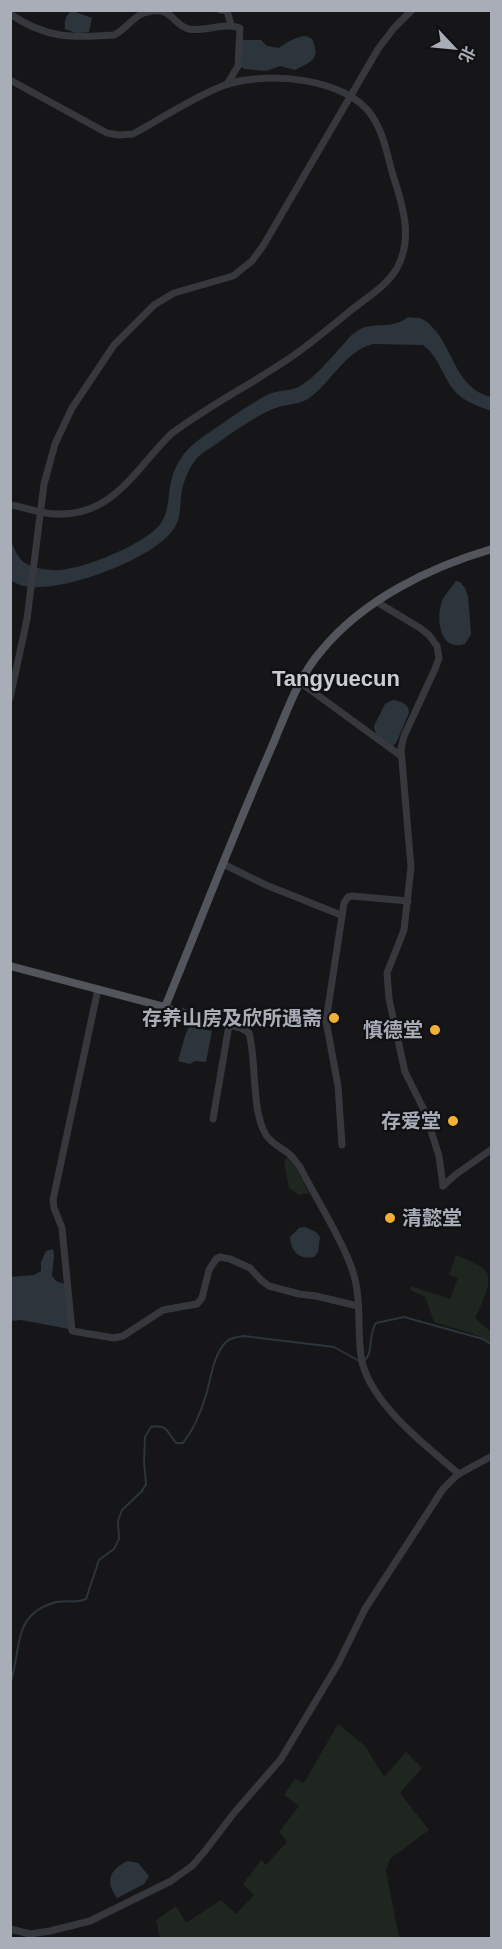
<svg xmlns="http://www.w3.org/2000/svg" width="502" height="1949" viewBox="0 0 502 1949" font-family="Arial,'Noto Sans SC',sans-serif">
<rect width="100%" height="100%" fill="#161618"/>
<g fill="#1e261f">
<path d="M287,1157l8,9 14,27 -10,2 -10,-7 -5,-25z"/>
<path d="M456,1255c8,4 24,9 30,16 8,11 -6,36 -11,47l16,14v12l-17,-10 -40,-12 -9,-25 -15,-7 1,-4 39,13 8,-21 -9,-3z"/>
<path d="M338,1724l27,22 19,31 22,-25 16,16 -22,25 29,37 -39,29 -4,11 13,68h-239l-4,-18 20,-14 10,17 35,-23 15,14 18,-19 -11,-11 18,-24 5,5 21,-23 -8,-10 20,-26 -15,-11 11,-16 9,4z"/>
</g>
<g fill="#2c353c">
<path d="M73,11l19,7 -3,14 -13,1 -11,-4c-1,-7 0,-15 8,-18z"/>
<path d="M306,36l6,3c9,20 0,22 -17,31l-15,-4 -14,5 -22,-2 -4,-3 2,-26h19l6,6 12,2c8,-6 16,-11 27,-12z"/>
<path d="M408,317c4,1 10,0 14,2 5,2 10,8 14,12 18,23 22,58 55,66v14c-13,-5 -29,-10 -38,-22 -11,-15 -15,-33 -30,-44l-50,-1c-26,6 -41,36 -61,52 -12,10 -26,7 -39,13 -19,8 -36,21 -54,33 -7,5 -16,10 -22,16 -9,11 -14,24 -16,38 -1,11 0,20 -6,31 -18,31 -107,63 -143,60 -8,0 -14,-3 -21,-6l-1,-41c4,7 8,19 15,23 6,4 19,7 26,7 25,3 96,-26 110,-47 6,-9 7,-19 8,-30 4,-30 16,-45 41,-61 19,-13 38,-27 57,-37 11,-6 25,-3 35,-10 15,-10 27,-25 39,-38 5,-5 9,-12 16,-16 17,-11 34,0 51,-14z"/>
<path d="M456,581l4,1 5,6 3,8 3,38 -6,10c-26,8 -29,-26 -23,-43 3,-7 10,-14 14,-20z"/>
<path d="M393,700c8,1 16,4 16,13l-13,30 -3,3c-9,-3 -19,-11 -19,-20l11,-22z"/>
<path d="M189,1026l23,5 -6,31 -11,-1 -5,3 -12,-3 7,-25z"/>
<path d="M305,1227l11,5 4,5 -2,15 -4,5c-15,3 -23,-5 -24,-20l9,-9z"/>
<path d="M53,1249l1,6 -2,21 4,5 11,4 2,44 -48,-9 -10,1 -1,-44 24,-2 7,-4v-9l5,-11z"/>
<path d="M128,1861l10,2 11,13 -5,8 -27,14c-12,-16 -8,-29 11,-37z"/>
</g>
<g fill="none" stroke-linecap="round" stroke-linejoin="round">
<path stroke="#2c353c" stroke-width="2" d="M10,1684c12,-33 1,-68 43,-81 11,-4 23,1 33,-4l13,-39 15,-11 5,-10 -1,-18 4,-11 20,-19 4,-7 -2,-22 1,-25 6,-10c15,-4 17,6 25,16h7c11,-14 18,-31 23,-48 5,-16 7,-40 20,-53 5,-5 11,-5 18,-6l90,11 27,15c14,-5 6,-26 15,-39l28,-6 79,22 9,6"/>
<g stroke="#37383d" stroke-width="7">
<path d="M220,10l7,1 4,14"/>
<path d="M10,14c37,25 62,24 104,21 12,-5 18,-18 30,-22 30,-9 27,12 45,16 18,3 34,-7 51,-1l-2,38 -11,18"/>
<path d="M10,80l97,53 12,2 14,-1c30,-16 60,-37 92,-49 41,-14 121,-8 147,31 11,16 15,37 20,56 10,31 22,65 5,96 -10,18 -31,30 -47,43 -17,14 -35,29 -53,42 -41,29 -86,51 -126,81 -35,34 -58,83 -115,80 -16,0 -30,-7 -46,-9"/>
<path d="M377,602l43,26 9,7 8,11 2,12 -4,11 -31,67 -3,13 10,118 -7,63 -17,43 2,26 16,73 20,40 14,44 4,30"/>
<path d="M301,683l100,73"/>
<path d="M10,698l17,-79 17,-135 11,-40 17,-36 42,-63 40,-40 20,-12 59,-17 19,-15 11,-15 115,-197 16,-21 18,-18"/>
<path d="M223,864l43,21 75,30"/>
<path d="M98,989l-45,211 1,8 8,20 10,103 42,7 9,-2 40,-26 34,-6 5,-6 7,-28 7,-11 4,-2 10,2 20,9 11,12 8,6 30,8 17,2 42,10"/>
<path d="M165,1007l64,18 -16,94"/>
<path d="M229,1025l12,3 8,5c8,29 2,78 17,102 5,8 14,12 22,18 5,4 8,9 12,14 16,32 41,70 52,102 10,28 5,59 9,87 6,45 65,90 98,118"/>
<path d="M342,1145l-4,-59 -12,-65 18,-118 4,-6 4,-1 56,5"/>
<path d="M443,1186l12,-11 37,-26"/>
<path d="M10,1929l20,5 20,-3 40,-10 81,-40 21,-15 13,-15 29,-38 47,-54 57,-95 27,-55 78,-120 14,-14 35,-19"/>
</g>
<path stroke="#53555c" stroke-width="8" d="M10,966l155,41c35,-85 68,-172 105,-256 15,-34 27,-73 52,-101 41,-50 108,-83 170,-101"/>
</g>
<g fill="#f2b134" stroke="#111113" stroke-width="2">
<circle cx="334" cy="1018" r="6"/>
<circle cx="435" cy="1030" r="6"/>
<circle cx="453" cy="1121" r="6"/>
<circle cx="390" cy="1218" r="6"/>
</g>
<g text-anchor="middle" stroke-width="4.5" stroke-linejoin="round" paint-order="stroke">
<g font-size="20" font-weight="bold" fill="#a8adb8" stroke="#111113" text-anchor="end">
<text x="322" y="1025">存养山房及欣所遇斋</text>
<text x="423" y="1037">慎德堂</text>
<text x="441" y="1128">存爱堂</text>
<text x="402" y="1225" text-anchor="start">清懿堂</text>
</g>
<g font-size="22" font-weight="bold" fill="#c9ccd4" stroke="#111113">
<text x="336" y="686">Tangyuecun</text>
</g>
</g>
<rect width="502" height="1949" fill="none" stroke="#a8adb8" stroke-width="24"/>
<g transform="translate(454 48) rotate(116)" stroke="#111113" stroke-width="4.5" paint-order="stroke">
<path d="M0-4.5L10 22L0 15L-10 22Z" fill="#a8adb8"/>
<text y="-9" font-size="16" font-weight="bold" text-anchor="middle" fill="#a8adb8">北</text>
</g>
</svg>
